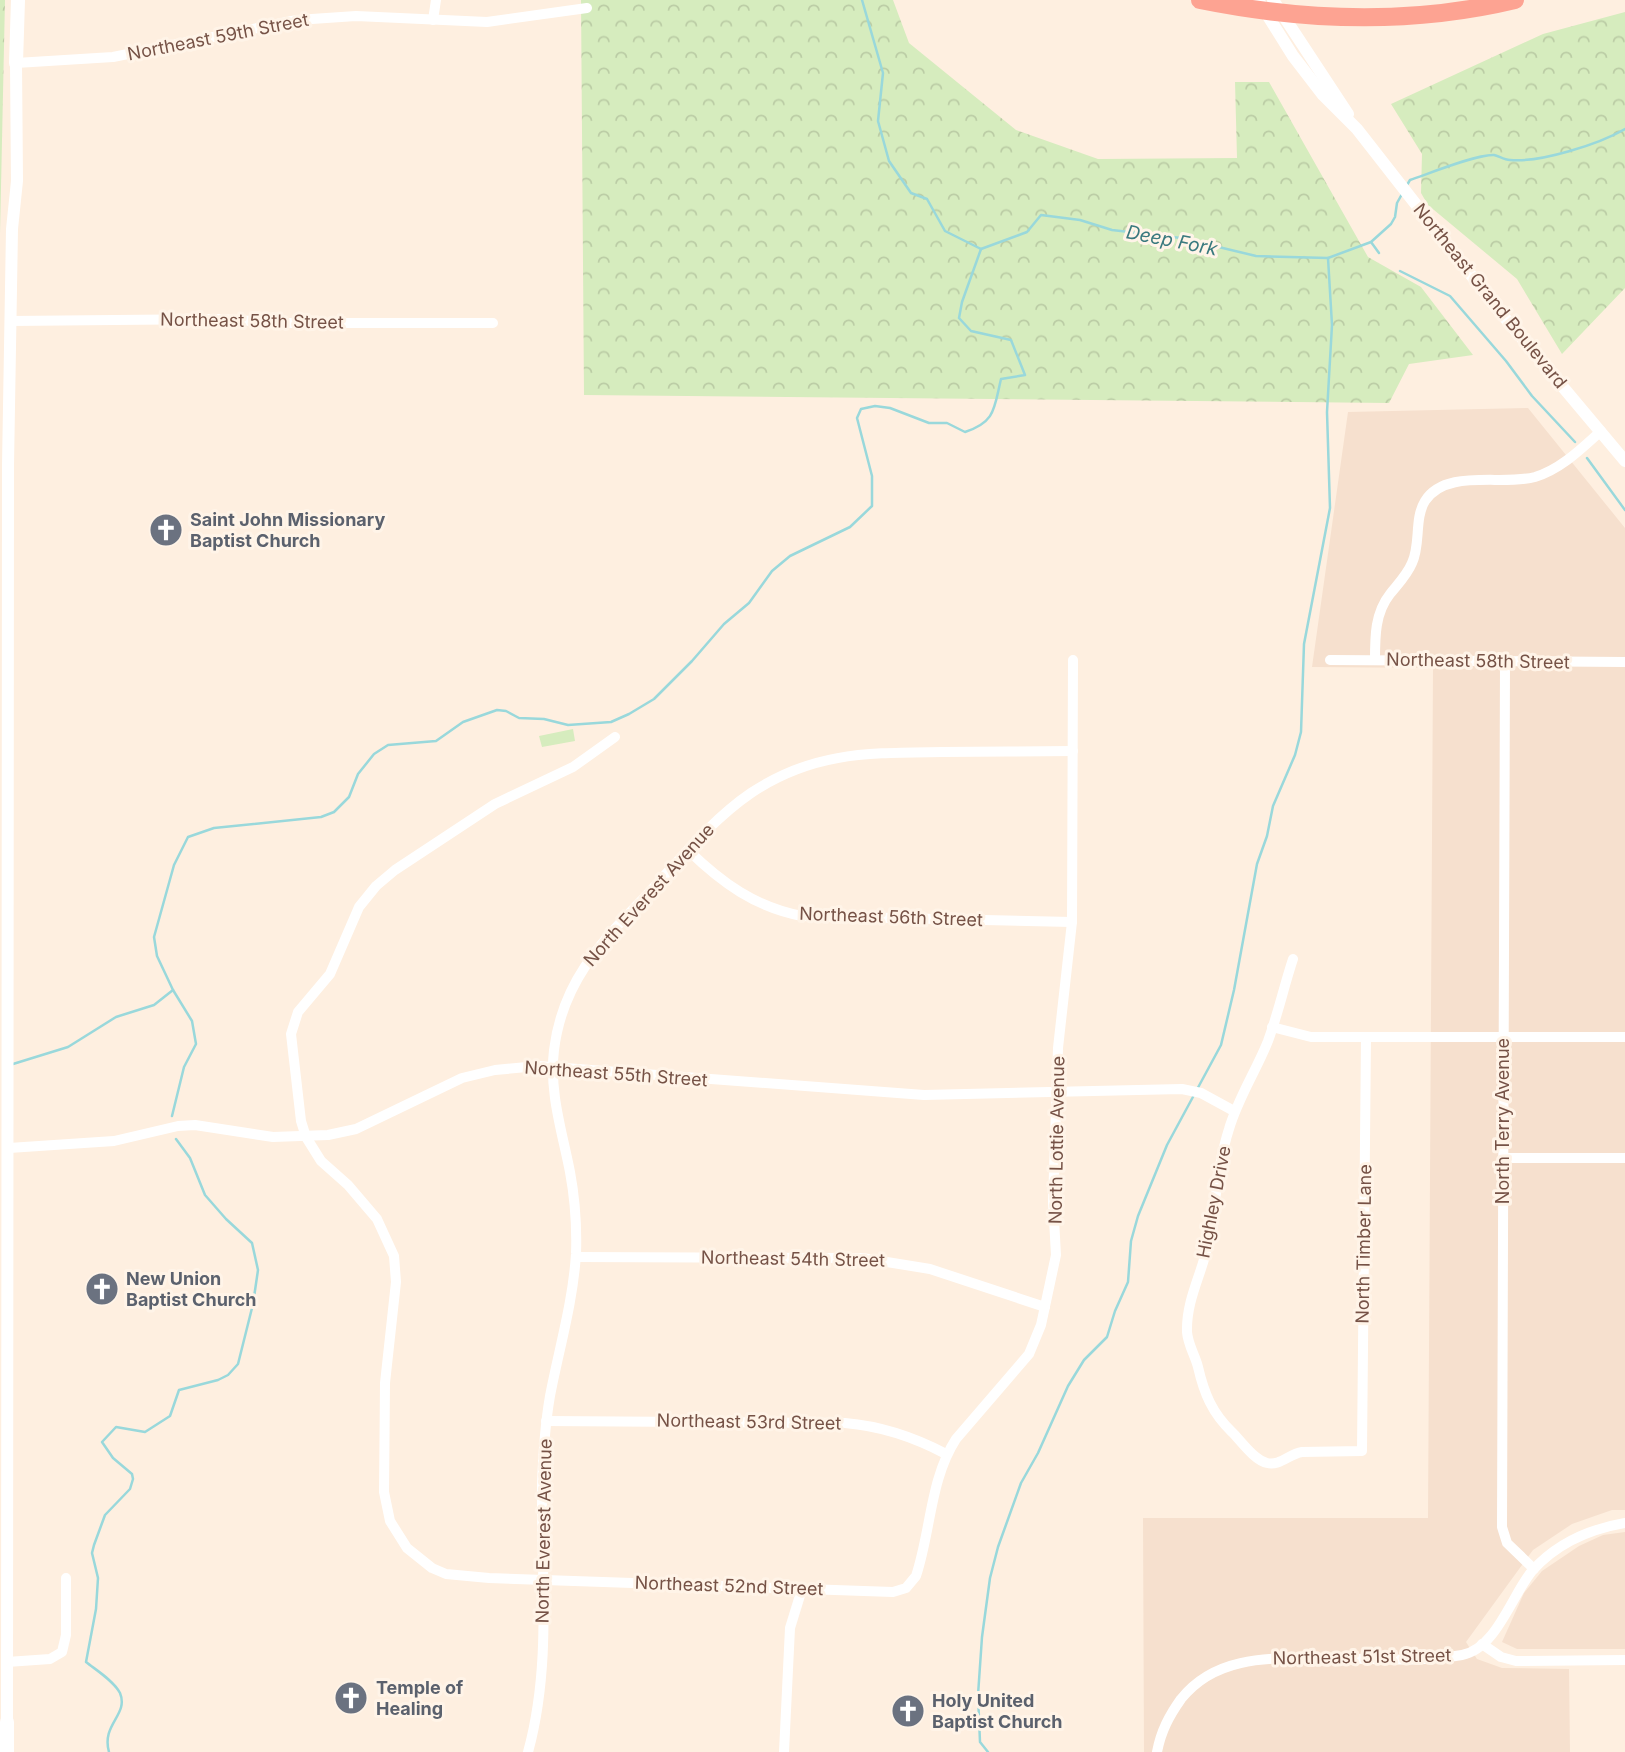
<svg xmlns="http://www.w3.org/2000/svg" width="1625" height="1752" viewBox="0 0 1625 1752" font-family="Inter,sans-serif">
<defs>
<pattern id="forest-crowns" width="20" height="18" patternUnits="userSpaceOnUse" patternTransform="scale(1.75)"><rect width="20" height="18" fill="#d6ecbe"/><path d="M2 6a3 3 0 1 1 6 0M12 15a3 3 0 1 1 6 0" fill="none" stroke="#bbcca5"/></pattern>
</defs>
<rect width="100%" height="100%" fill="#feefe0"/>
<g fill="#f6e0ce">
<path d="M1528,408l97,120v982h-13l-40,14 -39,26 -67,92 11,17 25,9 67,1 1,83h-426l-1,-234h285l5,-850 -121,-1 36,-255z"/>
<path d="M1625,1532v117h-108l-15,-7 22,-49 18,-22 37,-25 24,-11z"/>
</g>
<g fill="url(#forest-crowns)">
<path d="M0,0h5l-5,234z"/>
<path d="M581,0h312l16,43 107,87 82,29 139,-1 -2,-76h34l99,175 53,30 52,68 -64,9 -20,39 -805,-8z"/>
<path d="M1625,12v276l-63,66 -45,-75 -89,-74 -7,-12 1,-39 -31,-50 152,-70z"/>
</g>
<path fill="#d6ecbe" d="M573,729l2,12 -33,6 -3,-11z"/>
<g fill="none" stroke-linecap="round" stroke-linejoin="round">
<g stroke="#99d8db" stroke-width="2.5">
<path d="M862,0l21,73 -5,48 11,40 22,32 16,6 18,32 36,18"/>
<path d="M1407,185l3,-5c18,-6 67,-26 84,-25 5,1 10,5 16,5 30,3 89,-16 115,-31"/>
<path d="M1371,242l8,11"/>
<path d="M981,249l46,-17 14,-17 39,5 32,10 69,8 75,18 72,2 43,-16 20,-18 4,-7 2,-14 5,-9"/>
<path d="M1400,271l50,25 56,65 26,35 43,46"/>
<path d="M1587,458l38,52"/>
<path d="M13,1064l55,-17 48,-30 38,-12 19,-15"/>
<path d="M172,1116l12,-49 12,-23 -4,-23 -19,-31 -16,-34 -3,-19 20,-72 14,-28 26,-9 107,-11 13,-5 15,-15 9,-23 16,-20 14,-9 48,-4 27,-19 34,-12 9,1 13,7 25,1 24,6 43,-3 18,-8 25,-15 38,-38 32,-37 25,-21 23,-32 18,-15 60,-29 22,-21v-30l-15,-58 4,-9 14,-3 15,2 39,15h18l18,9c31,-10 29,-24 36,-53l24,-4 -14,-35 -40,-9 -12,-13 3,-16 19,-53"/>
<path d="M109,1752c-8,-28 20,-37 11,-59 -6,-12 -24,-23 -34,-31l10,-53 2,-31 -6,-25 2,-8 11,-30 25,-26 3,-10 -1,-5 -19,-16 -11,-16 14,-15 29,5 25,-16 9,-26 39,-10 10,-5 10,-11 15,-60 5,-34 -6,-27 -26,-24 -21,-24 -15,-37 -14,-19"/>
<path d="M988,1752l-8,-10 -2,-47 4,-58 8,-59 8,-31 23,-64 17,-30 30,-67 16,-26 23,-23 8,-26 13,-29 3,-41 7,-25 29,-71 54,-100 13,-55 23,-126 10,-28 6,-30 22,-51 6,-23 3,-88 26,-136 -3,-96 5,-87 -4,-67"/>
</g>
<g stroke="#fff" stroke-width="10">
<path d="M433,20l3,-20"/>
<path d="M16,63l97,-6 184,-37 59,-4 131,6 100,-14"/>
<path d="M10,321l209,-2 66,4h208"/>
<path d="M1330,660l295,2"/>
<path d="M1375,660c0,-24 0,-47 15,-66 8,-10 17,-19 22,-31 9,-19 2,-44 13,-62 21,-33 77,-15 110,-24 26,-8 46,-28 66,-46"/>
<path d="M1505,661l-3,866 5,16 27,26"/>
<path d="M615,737l-42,30 -78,37 -100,66 -19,16 -17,21 -29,67 -32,38 -7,22 10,87 5,16 15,24 27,24 29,34 17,37 2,26 -11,101 -1,109 6,29 17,27 25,20 14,6 43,4 404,14 13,-4 10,-12c15,-45 14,-97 40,-137l73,-85 12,-29 15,-70 -3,-53 5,-154 14,-126 1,-262"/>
<path d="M688,850c34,33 67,57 114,66l270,6"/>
<path d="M1293,959c-9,27 -15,55 -25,82 -12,30 -30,57 -39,88 -12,37 -13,77 -21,115 -6,30 -22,56 -21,88 1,13 8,23 11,35 6,26 14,46 34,65 9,9 22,28 35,31 13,3 22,-9 35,-11l60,-1 4,-413"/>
<path d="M1272,1027l39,10h314"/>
<path d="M9,1148l105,-7 64,-15 17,-1 78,12 55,-2 28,-6 106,-51 33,-8 43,-4 386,29 258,-6 19,4 33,18"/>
<path d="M1503,1158h122"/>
<path d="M576,1257l286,1 68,11 115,38"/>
<path d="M546,1421l299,2c36,3 69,14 101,31"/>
<path d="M1482,1644l19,13 15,4 109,-1"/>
<path d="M7,1662l43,-3 12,-7 4,-17v-57"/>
<path d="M528,1752c24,-87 13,-178 14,-267 1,-30 3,-60 8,-89 9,-47 23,-94 26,-142 1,-28 -1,-55 -6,-82 -8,-41 -21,-80 -16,-122 8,-66 45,-106 89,-151 34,-36 67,-78 108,-106 63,-42 119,-40 191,-41 44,0 87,-1 131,-1"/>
<path d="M784,1752l6,-124 12,-39"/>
<path d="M1157,1752c4,-21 12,-36 24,-53 34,-43 87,-41 137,-41 48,0 98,5 144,-3 34,-6 50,-60 70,-84 24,-27 58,-42 93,-48"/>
</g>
<g stroke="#fff" stroke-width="12">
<path d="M1258,0l35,56 30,39 34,34 143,183 125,149"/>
<path d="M1273,0l75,114"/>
<path d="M7,1722l1,-1256 4,-237 5,-48 -1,-118"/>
</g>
<g stroke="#fff" stroke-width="14">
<path d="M16,63l2,-63"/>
<path d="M7,1752v-30"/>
</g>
<path stroke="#fda392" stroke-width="18" d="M1200,0c104,21 211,25 315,0"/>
</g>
<defs>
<symbol id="church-disc" viewBox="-11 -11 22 22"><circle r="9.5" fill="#6b7280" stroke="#fff4e8"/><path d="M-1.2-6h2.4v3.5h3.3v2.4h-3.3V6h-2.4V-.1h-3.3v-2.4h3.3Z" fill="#fff"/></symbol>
</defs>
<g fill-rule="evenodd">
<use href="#church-disc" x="147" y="511" width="38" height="38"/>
<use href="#church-disc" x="83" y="1270" width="38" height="38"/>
<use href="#church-disc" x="332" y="1679" width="38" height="38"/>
<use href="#church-disc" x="889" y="1692" width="38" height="38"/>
</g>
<g text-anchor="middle" stroke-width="6" stroke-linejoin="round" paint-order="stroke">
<g font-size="18" fill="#765246" stroke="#fff4e8">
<text transform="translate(218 37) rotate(-11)" y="6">Northeast 59th Street</text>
<text transform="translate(1490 296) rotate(51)" y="6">Northeast Grand Boulevard</text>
<text transform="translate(252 321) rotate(1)" y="6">Northeast 58th Street</text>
<text transform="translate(1478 661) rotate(1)" y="6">Northeast 58th Street</text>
<text transform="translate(649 895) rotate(-48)" y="6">North Everest Avenue</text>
<text transform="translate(891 917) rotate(2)" y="6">Northeast 56th Street</text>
<text transform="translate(616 1074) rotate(4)" y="6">Northeast 55th Street</text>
<text transform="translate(1503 1121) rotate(-90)" y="6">North Terry Avenue</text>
<text transform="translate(1057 1140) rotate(-89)" y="6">North Lottie Avenue</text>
<text transform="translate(1214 1202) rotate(-79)" y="6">Highley Drive</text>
<text transform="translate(1364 1244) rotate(-89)" y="6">North Timber Lane</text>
<text transform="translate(793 1259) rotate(1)" y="6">Northeast 54th Street</text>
<text transform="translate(749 1422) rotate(1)" y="6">Northeast 53rd Street</text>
<text transform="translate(544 1531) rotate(-89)" y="6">North Everest Avenue</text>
<text transform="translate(729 1586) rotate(2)" y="6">Northeast 52nd Street</text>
<text transform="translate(1362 1657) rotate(-1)" y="6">Northeast 51st Street</text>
</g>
<g font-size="18" font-weight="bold" fill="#5b616d" stroke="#fff4e8" text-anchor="start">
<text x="190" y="526">Saint John Missionary<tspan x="190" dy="21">Baptist Church</tspan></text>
<text x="126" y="1285">New Union<tspan x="126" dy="21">Baptist Church</tspan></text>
<text x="376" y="1694">Temple of<tspan x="376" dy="21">Healing</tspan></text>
<text x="932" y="1707">Holy United<tspan x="932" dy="21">Baptist Church</tspan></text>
</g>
<g font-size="19" font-style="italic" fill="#39797e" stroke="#fff4e8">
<text transform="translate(1172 240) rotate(11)" y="7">Deep Fork</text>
</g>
</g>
</svg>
